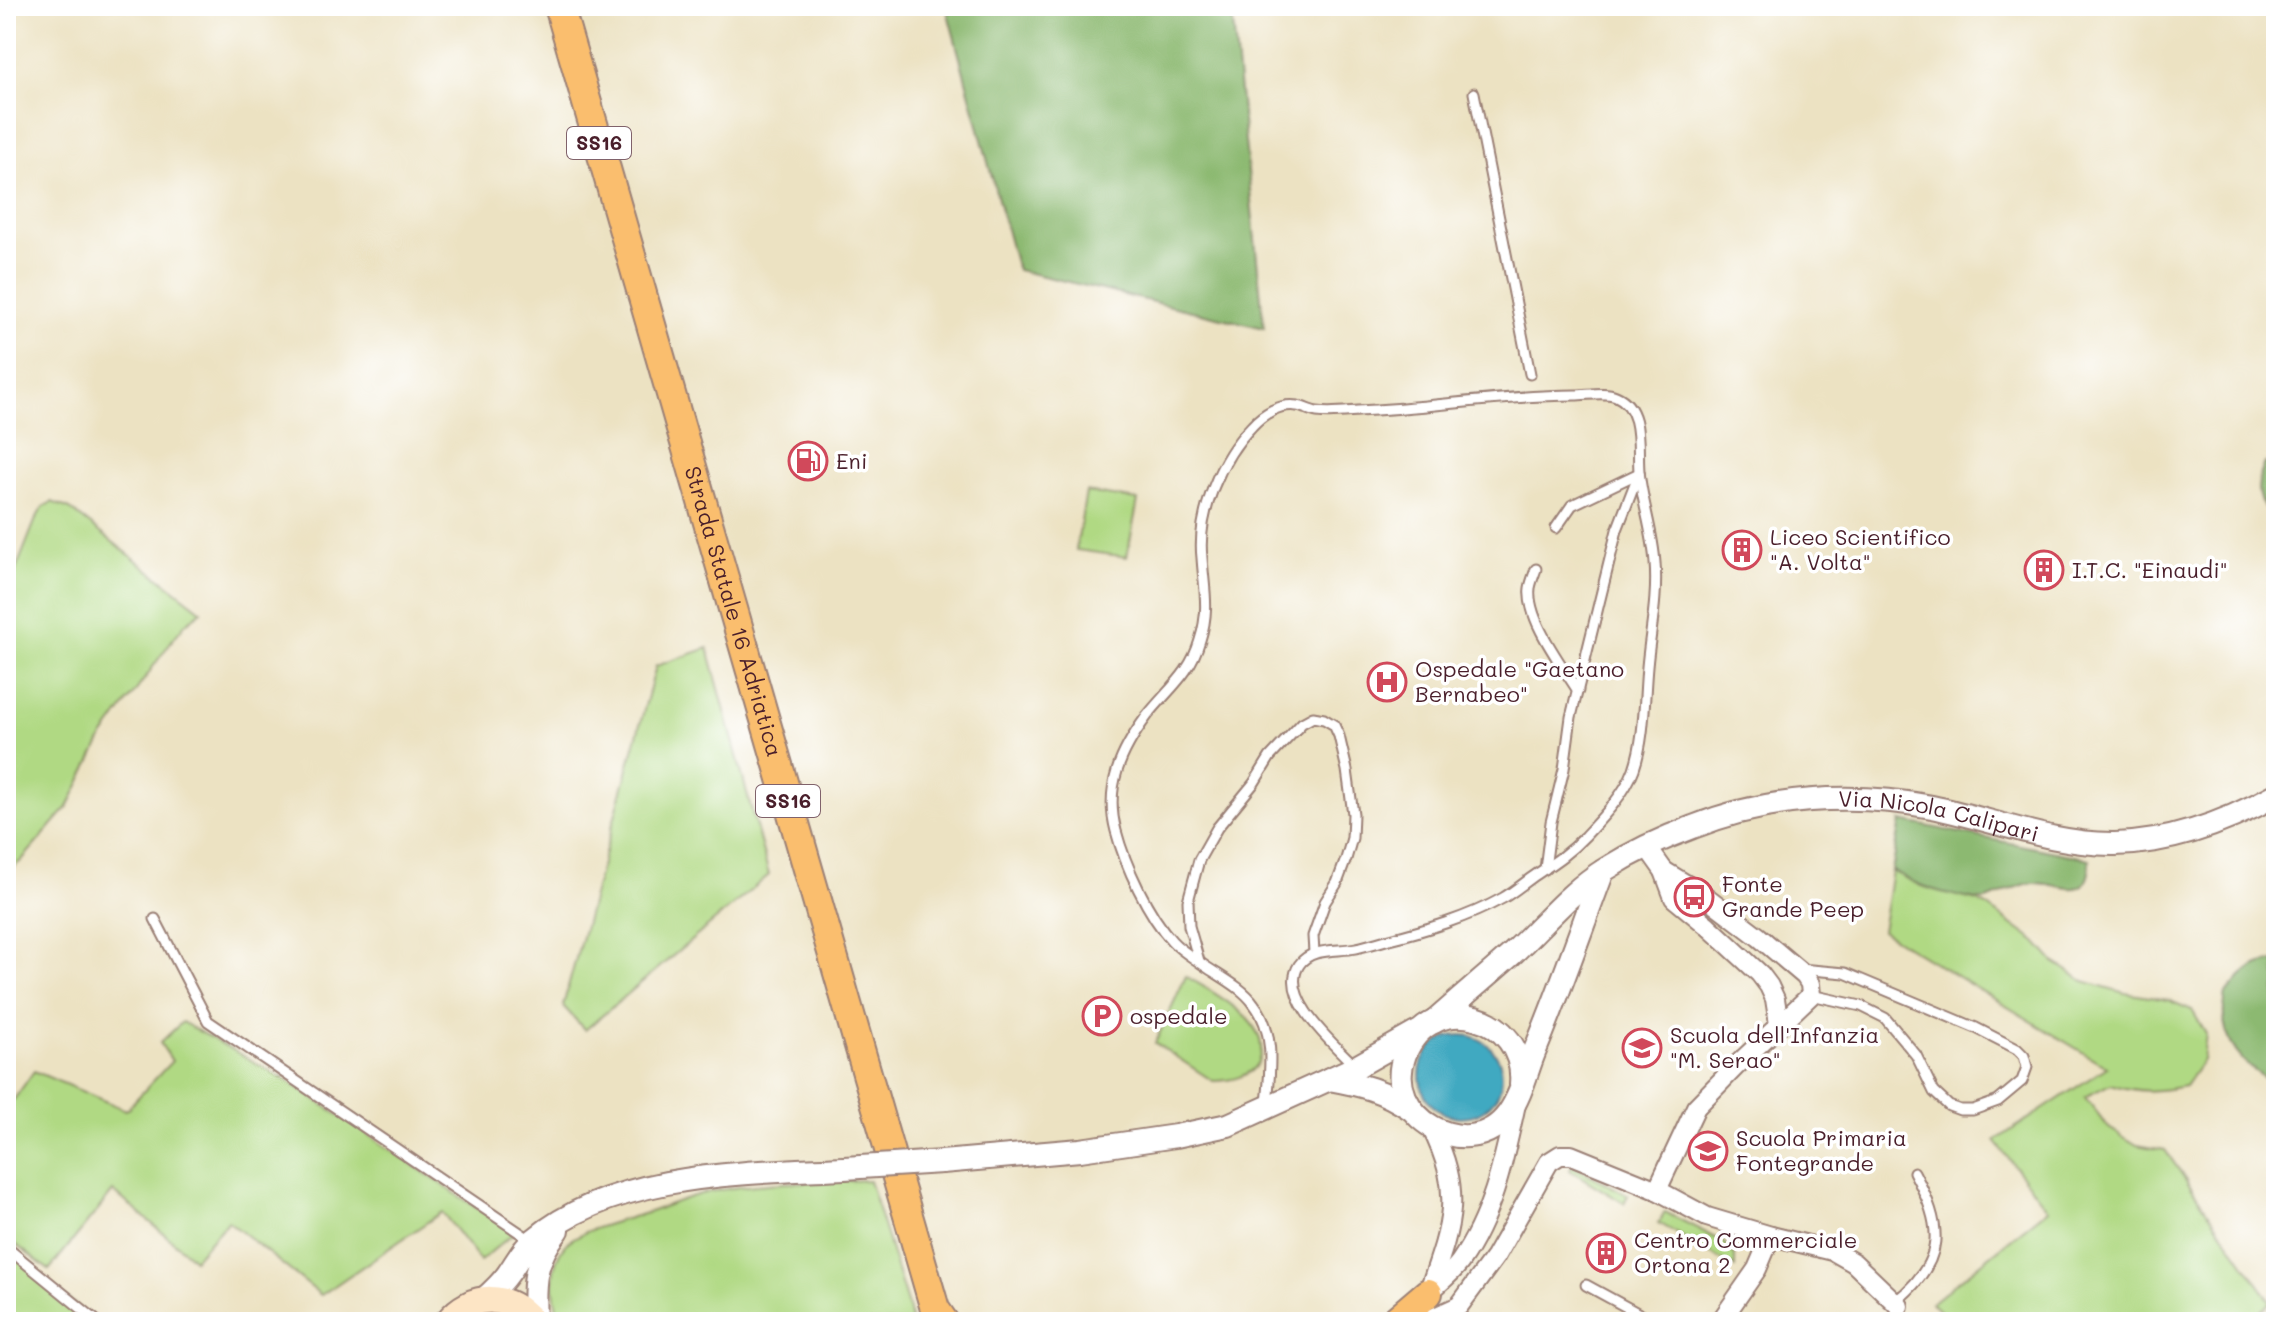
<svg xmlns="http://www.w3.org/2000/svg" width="2282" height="1328" viewBox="0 0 2282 1328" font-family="Mali,sans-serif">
<rect width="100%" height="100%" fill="#fff"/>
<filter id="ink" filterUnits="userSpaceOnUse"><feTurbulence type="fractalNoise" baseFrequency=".0125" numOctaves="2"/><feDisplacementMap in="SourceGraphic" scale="16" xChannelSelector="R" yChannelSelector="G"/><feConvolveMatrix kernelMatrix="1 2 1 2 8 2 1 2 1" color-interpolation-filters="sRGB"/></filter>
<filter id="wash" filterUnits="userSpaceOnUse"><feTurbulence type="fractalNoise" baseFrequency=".006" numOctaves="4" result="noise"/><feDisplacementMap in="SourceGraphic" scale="32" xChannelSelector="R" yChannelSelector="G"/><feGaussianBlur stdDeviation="1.8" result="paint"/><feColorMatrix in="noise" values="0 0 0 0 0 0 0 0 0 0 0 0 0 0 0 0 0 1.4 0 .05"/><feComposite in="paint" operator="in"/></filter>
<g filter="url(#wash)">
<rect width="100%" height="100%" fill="#ece2c2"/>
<g fill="#b0d983" stroke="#7d7c57" stroke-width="2">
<path d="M1086,492l52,8 -11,57 -51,-7z"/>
<path d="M52,502l18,7 132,102 -16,12 -16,20 -67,94 -35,70 -47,54 -11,9h-4v-275l30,-76 7,-12z"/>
<path d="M708,648l61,227 -184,155 -22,-24 93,-340z"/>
<path d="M1892,871l29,15 56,15 10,5 49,36 18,20 30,19 41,12 43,7 24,10 14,24 -3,26 -18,26c-30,6 -46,7 -75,-2l-25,13 24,31 28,17 28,5 106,152 -24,20h-296l-20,-19 117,-94 -53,-68 112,-74 -225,-136z"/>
<path d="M1186,976c26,17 90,46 72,86 -7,15 -29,19 -45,19l-58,-38z"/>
<path d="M182,1022l103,57 229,154 -34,28 -38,-49 -121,83 -93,-74 -34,38 -81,-68 -64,79 -43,-33v-132l9,-7 19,-27 92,39 46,-49 -12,-18z"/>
<path d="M1572,1165l56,30 -4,8 -54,-33z"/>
<path d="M869,1180l39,126 3,16h-352c-4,-28 -13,-51 5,-76 10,-14 55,-25 72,-30 24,-6 45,-18 69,-23 53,-12 110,-11 164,-13z"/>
<path d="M1665,1212l57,29 13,14v13l-76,-45z"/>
<path d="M6,1249l90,73h-90z"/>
</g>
<g fill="#8cb971" stroke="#6b6c4e" stroke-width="2">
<path d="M946,6h281l6,17 31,305 -247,-58z"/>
<path d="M2265,463l11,2v56c-21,-19 -22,-33 -11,-58z"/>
<path d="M1901,821l189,38c0,48 -29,22 -57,24 -17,1 -32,13 -47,17 -11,2 -54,-10 -66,-15 -10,-4 -19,-10 -28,-14z"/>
<path d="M2276,961v124c-31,-17 -55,-41 -52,-78 1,-1 1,-12 2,-13 2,-4 9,-10 12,-14 12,-12 21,-17 38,-19z"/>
</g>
<circle fill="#41a9c1" stroke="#466476" stroke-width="2" cx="1461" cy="1076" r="41"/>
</g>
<g filter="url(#ink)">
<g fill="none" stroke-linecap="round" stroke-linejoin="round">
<defs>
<g id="service">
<path d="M1474,93l56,281"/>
<path d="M1556,528l16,-23 67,-32"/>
<path d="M1536,569c-2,6 -5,13 -6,19 -4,31 32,77 48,103"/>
<path d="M1545,869l6,-47 13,-53 7,-52 46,-187 22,-57"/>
<path d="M155,919l53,102 324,220"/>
<path d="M1199,961l-10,-35 -1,-25 11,-41 18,-32 37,-45 16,-26 32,-34 11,-6 11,2 10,6 5,11 8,34 6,44 -1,24 -6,21 -9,24 -12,19 -12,34 1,17"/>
<path d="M1800,969l45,4 131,55 41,21 7,7 3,11 -5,14 -24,20 -25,9h-13l-11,-4 -15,-14 -18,-37 -31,-37 -24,-12 -50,-11"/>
<path d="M1267,1104c3,-33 9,-72 -13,-100 -11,-16 -33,-27 -49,-38 -11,-8 -24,-15 -33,-25 -24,-26 -47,-76 -56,-110 -12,-44 5,-80 31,-115 21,-27 43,-41 53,-76 10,-31 4,-51 2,-82 -5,-45 19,-100 50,-132 11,-12 28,-23 45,-20 7,1 13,5 20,6 13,2 28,0 41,-1 73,-3 145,-16 217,-16 13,0 30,-4 41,1 28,12 21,52 23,75 3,31 14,61 16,92 3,35 -5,69 -8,104 -3,33 -2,70 -13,102 -9,25 -31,48 -49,67 -15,16 -30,26 -48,38 -12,8 -22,17 -34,24 -36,20 -77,32 -117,42 -10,3 -20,6 -30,8 -19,4 -45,-1 -57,17 -21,33 37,81 57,102"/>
<path d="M6,1247l92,75"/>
<path d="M1586,1285l68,37"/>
<path d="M1895,1302c52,-42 48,-75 19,-130"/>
</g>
<g id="minor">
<path d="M1647,847l17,24 10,27 34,28 52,48 9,12 6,13 4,25"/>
<path d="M1657,1190l39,-83 39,-40 76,-72 -1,-11 -5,-8 -46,-39 -54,-41 -41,-25"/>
<path d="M1429,1290c23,-66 35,-97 2,-163"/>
<path d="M1428,1293c11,-10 24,-20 32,-31 33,-47 44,-103 56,-158"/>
<path d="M1424,1322l35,-16 36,-49 54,-95 11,-7h11l86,35 50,27 64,19 62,15 21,12 45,43"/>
<path d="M1720,1322l37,-53 14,-33"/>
</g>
<g id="tertiary">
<path id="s1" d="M1434,1022c26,-23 52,-45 78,-68 30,-28 58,-63 94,-85 27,-17 57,-31 87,-42 74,-30 160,-35 239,-20 60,12 121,38 183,37 57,-1 112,-22 161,-49"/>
<path d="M1329,1079c33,6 54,11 82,30"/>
<path d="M1521,1085c6,-71 -89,-97 -116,-31 -25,62 64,113 103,60 13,-18 18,-41 26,-61 25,-60 46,-121 69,-182"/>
<path d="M942,1162l138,-12 96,-14 52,-11 128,-58 60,-34"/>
<path d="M483,1300c9,-8 18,-16 25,-26 8,-11 15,-26 26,-34 80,-68 211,-67 310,-72"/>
<path d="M535,1322c-2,-38 -2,-61 23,-92"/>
</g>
<path id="secondary" d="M448,1322c24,-30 61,-29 84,0"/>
<g id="primary">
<path id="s2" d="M559,6l376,1303 9,13"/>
<path d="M1394,1322l34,-29"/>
</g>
</defs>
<use href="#service" stroke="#9b8076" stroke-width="13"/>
<use href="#minor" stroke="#9b8076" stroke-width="22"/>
<use href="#tertiary" stroke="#9b8076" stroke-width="26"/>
<use href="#secondary" stroke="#9b8076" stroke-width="30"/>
<use href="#primary" stroke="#9b8076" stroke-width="32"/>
<use href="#service" stroke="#fff" stroke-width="9"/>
<use href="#minor" stroke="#fff" stroke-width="18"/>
<use href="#tertiary" stroke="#fff" stroke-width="22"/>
<use href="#secondary" stroke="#fde5c5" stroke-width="26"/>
<use href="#primary" stroke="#fabe6e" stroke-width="28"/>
<defs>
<path id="tertiary-bridge" d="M844,1168l98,-6"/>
</defs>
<use href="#tertiary-bridge" stroke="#9b8076" stroke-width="26" stroke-linecap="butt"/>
<use href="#tertiary-bridge" stroke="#fff" stroke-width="22"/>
</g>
</g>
<defs>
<symbol id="fuel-ring" viewBox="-11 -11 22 22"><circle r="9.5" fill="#fff" stroke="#d1495b" stroke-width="1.5"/><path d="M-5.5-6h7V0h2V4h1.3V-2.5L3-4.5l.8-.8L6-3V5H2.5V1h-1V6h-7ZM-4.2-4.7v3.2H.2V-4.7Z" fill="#d1495b"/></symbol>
<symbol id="building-ring" viewBox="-11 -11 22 22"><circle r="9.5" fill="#fff" stroke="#d1495b" stroke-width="1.5"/><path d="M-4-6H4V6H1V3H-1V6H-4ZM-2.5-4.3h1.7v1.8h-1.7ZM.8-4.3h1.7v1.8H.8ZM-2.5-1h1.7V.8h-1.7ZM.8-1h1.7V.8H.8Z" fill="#d1495b"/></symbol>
<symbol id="hospital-ring" viewBox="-11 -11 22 22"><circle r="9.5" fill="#fff" stroke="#d1495b" stroke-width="1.5"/><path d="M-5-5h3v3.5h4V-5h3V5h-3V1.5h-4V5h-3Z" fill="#d1495b"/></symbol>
<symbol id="bus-ring" viewBox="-11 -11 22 22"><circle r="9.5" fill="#fff" stroke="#d1495b" stroke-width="1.5"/><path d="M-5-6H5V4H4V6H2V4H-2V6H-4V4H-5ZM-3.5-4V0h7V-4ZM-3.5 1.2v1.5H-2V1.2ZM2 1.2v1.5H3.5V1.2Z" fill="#d1495b"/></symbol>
<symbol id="parking-ring" viewBox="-11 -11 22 22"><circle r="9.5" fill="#fff" stroke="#d1495b" stroke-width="1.5"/><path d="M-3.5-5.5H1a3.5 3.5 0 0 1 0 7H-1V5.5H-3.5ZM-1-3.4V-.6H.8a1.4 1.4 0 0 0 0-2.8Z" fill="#d1495b"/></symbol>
<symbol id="school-ring" viewBox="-11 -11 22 22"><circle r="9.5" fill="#fff" stroke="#d1495b" stroke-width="1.5"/><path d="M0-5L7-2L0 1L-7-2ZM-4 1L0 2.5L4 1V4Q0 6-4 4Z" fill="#d1495b"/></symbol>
</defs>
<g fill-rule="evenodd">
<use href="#fuel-ring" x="786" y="439" width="44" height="44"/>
<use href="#building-ring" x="1720" y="528" width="44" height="44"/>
<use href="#building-ring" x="2022" y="548" width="44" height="44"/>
<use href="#hospital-ring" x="1365" y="660" width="44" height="44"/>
<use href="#bus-ring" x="1672" y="875" width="44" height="44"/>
<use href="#parking-ring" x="1080" y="994" width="44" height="44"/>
<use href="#school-ring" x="1620" y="1026" width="44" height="44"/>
<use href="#school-ring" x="1686" y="1129" width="44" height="44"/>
<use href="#building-ring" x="1584" y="1231" width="44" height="44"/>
</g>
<g text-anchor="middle" stroke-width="7" stroke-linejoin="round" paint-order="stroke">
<g fill="#fff" stroke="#80626b" stroke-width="2">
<rect x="567" y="127" width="64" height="32" rx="6"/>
<rect x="756" y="785" width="64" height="32" rx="6"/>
</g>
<g font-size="20" font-weight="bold" fill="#4a1f2b">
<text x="599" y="150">SS16</text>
<text x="788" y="808">SS16</text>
</g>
<g font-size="22" fill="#4a1f2b" stroke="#fff" text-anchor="start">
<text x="836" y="469">Eni</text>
<text x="1770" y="545">Liceo Scientifico<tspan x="1770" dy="25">"A. Volta"</tspan></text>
<text x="2072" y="578">I.T.C. "Einaudi"</text>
<text x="1415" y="677">Ospedale "Gaetano<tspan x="1415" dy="25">Bernabeo"</tspan></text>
<text x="1722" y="892">Fonte<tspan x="1722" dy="25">Grande Peep</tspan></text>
<text x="1130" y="1024">ospedale</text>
<text x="1670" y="1043">Scuola dell'Infanzia<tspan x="1670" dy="25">"M. Serao"</tspan></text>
<text x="1736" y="1146">Scuola Primaria<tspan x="1736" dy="25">Fontegrande</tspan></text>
<text x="1634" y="1248">Centro Commerciale<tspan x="1634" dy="25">Ortona 2</tspan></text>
</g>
<g font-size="22" fill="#4a1f2b" stroke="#fff">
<text dy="8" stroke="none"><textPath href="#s2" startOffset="630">Strada Statale 16 Adriatica</textPath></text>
<text dy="8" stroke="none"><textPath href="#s1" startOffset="578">Via Nicola Calipari</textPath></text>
</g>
</g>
<rect width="2282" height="1328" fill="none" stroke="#fff" stroke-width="32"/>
</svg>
